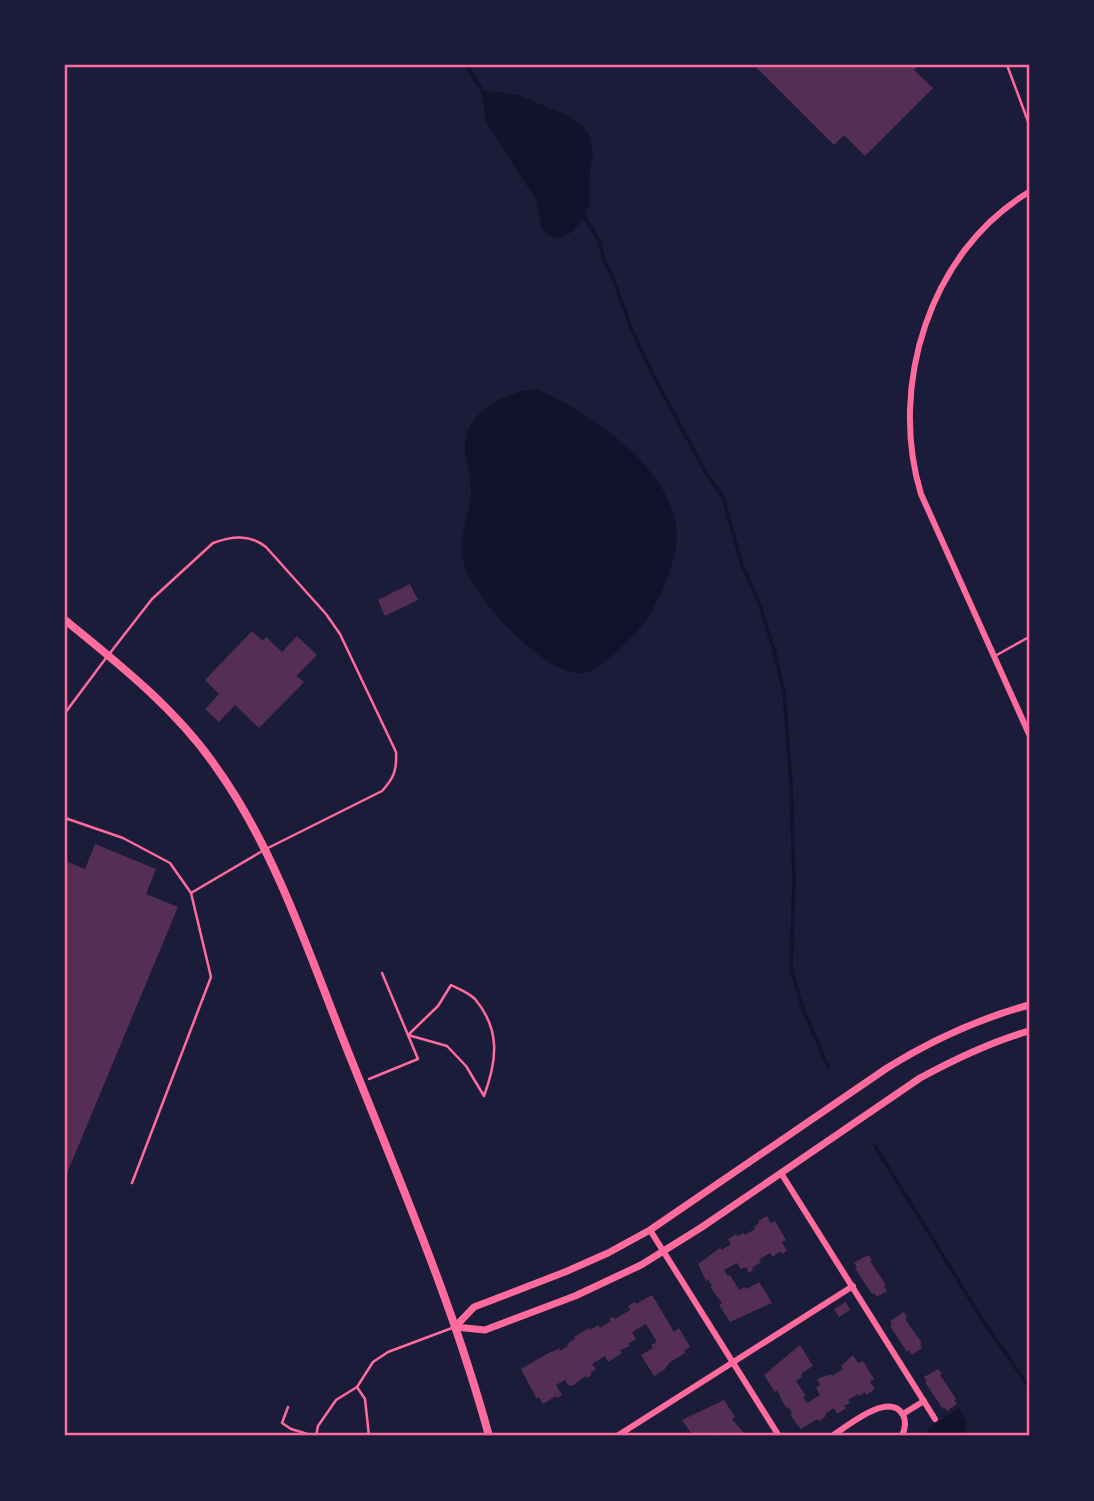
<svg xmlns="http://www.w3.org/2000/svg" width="1094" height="1501" viewBox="0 0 1094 1501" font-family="'Alegreya Sans',sans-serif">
<rect width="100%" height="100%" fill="#1b1b3a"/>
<g fill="#12122b">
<path d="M481,90l36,5 50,20 16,11 7,11 3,15 -4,30 1,20 -5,15 -13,15 -13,6 -11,-3 -6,-7 -6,-28 -50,-78z"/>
<path d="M537,389c55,25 148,86 139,157 -4,27 -15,50 -29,73 -8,13 -49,52 -62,54 -38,7 -115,-79 -122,-112 -6,-26 9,-48 8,-73 -1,-17 -9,-35 -5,-52 7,-28 46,-46 71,-47z"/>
<path d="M959,1408l8,16 -3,12h-40l4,-7z"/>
</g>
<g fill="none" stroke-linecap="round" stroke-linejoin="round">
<g stroke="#12122b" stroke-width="3.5">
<path d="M466,65l17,27"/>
<path d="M584,216l16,26 4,19 7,12 21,57 20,43 54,100 17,24 18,65 17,38 16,50 10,43 7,91 3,96 -3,89 12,40 25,58"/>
<path d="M875,1146l109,176 45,65"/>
</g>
</g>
<g fill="#542f53">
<path d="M754,65h165l-5,5 19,18 -68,68 -21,-21 -10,10z"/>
<path d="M410,584l8,16 -33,16 -7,-16z"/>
<path d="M252,631l11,10 3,-4 16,15 15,-16 20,19 -21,21 8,6 -45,46 -24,-23 -16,17 -14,-13 14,-15 -14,-14z"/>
<path d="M95,844l61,25 -10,25 32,13 -113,271v-308l3,-8 17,7z"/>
<path d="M767,1216l4,7 4,-2 11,19 -4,2 5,9 -5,3 -1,-3 -9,6 -2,-4 -11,7 2,2 -9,6 1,2 -4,3 -3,-6 -5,2 -4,-6 -13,7 4,6 2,-1 9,15 6,-3 2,2 12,-7 13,21 -42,19 -11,-17 3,-2 -12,-16 2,-1 -4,-7 -2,2 -8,-17 22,-16 2,2 9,-6 -3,-5 8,-5 2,2 5,-3 2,2 10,-6 -1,-2 5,-4 -1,-2z"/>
<path d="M868,1255l4,5 -2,1 16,24 -2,1 3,5 -10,6 -3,-4 -2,1 -17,-26 2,-1 -3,-4z"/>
<path d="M652,1295l22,37 5,-4 11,19 -6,4 1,2 -16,10 -5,7 -10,6 -13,-21 12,-7 -2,-3 6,-3 -11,-18 -14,8 4,7 -8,5 2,2 -10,4 2,3 -14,9 -3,-6 -13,8 4,5 -6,4 2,2 -6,3 -1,-2 -11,9 -5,1 -4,-6 -9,5 6,10 -5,3 -1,-2 -13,8 -4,-7 -2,2 -16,-30 31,-18 1,1 6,-4 1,3 8,-5 -1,-2 8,-5 -1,-2 15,-9 1,2 8,-5 2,3 11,-7 -2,-2 4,-2 2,2 15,-9 -2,-4 7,-4 1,2z"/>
<path d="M846,1302l4,8 -11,7 -5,-8z"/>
<path d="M904,1312l3,6 -2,1 17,24 -2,1 2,4 -10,7 -3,-5 -2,2 -17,-26 2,-1 -2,-4z"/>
<path d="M800,1345l13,21 -12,8 1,3 -6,4 10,15 -3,1 4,6 13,-8 -4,-7 4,-3 -3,-6 14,-5 1,2 11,-7 -2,-3 12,-11 5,8 5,-2 11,18 -4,3 5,7 -9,6 -1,-3 -5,4 -2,-2 -10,6 2,3 -6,3 2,2 -9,6 -3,-6 -9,6 1,2 -7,5 -2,-2 -16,10 -11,-14 2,-2 -4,-6 -2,1 -9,-18 -2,2 -11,-17z"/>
<path d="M938,1369l4,5 -2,1 16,24 -2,1 3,4 -10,7 -3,-4 -2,1 -17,-26 2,-1 -3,-4z"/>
<path d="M724,1400l11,17 -3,2 2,3 11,12 -27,2 -3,-4 -6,4 -2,-3 -5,3h-9l-11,-16z"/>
</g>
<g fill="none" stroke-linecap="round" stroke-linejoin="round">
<g stroke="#ff6b9d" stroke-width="2.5">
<path d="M451,985c8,4 18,8 24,14 26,31 22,62 9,97l-18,-30 -19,-20 -39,-11 30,-29z"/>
<path d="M369,1079l49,-20 -36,-86"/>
</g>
<g stroke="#ff6b9d" stroke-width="2.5">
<path d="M1007,65l22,59"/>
<path d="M995,656l34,-19"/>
<path d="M65,713l41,-55"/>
<path d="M65,818l58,20 47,25 21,30 73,-43 118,-59c12,-13 15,-21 14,-39l-56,-118 -14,-20 -60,-67c-16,-13 -34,-11 -53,-4l-61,56 -42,54"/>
<path d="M132,1183l79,-206 -20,-84"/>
<path d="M357,1387l8,12 4,37"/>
<path d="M288,1407l-6,16 9,6 23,7"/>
<path d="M316,1436l2,-10 18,-26 21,-13 16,-25 15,-10 64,-24"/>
</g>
<g stroke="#ff6b9d" stroke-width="6">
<path d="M1029,192c-99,59 -141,194 -108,302l108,240"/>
<path d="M781,1173l154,246"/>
<path d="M650,1230l129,206"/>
<path d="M903,1414l21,-13"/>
<path d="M617,1436l236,-150"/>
<path d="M832,1436c14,-9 58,-46 71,-21 4,7 2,14 -1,21"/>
</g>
<g stroke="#ff6b9d" stroke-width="7">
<path d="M455,1327l19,-20 91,-35 43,-19 42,-23 237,-162c45,-28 91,-49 142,-63"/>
<path d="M455,1327l30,3 90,-34 66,-31 61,-38 218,-149c35,-19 70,-36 109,-47"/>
</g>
<path stroke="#ff6b9d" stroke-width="8" d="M65,620c54,44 111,89 151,147 60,84 93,187 131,282 51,128 106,255 142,387"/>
</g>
<rect width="1094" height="1501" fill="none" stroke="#1b1b3a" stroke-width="133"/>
<rect x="66" y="66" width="962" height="1368" fill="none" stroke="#ff6b9d" stroke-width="2.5"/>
</svg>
